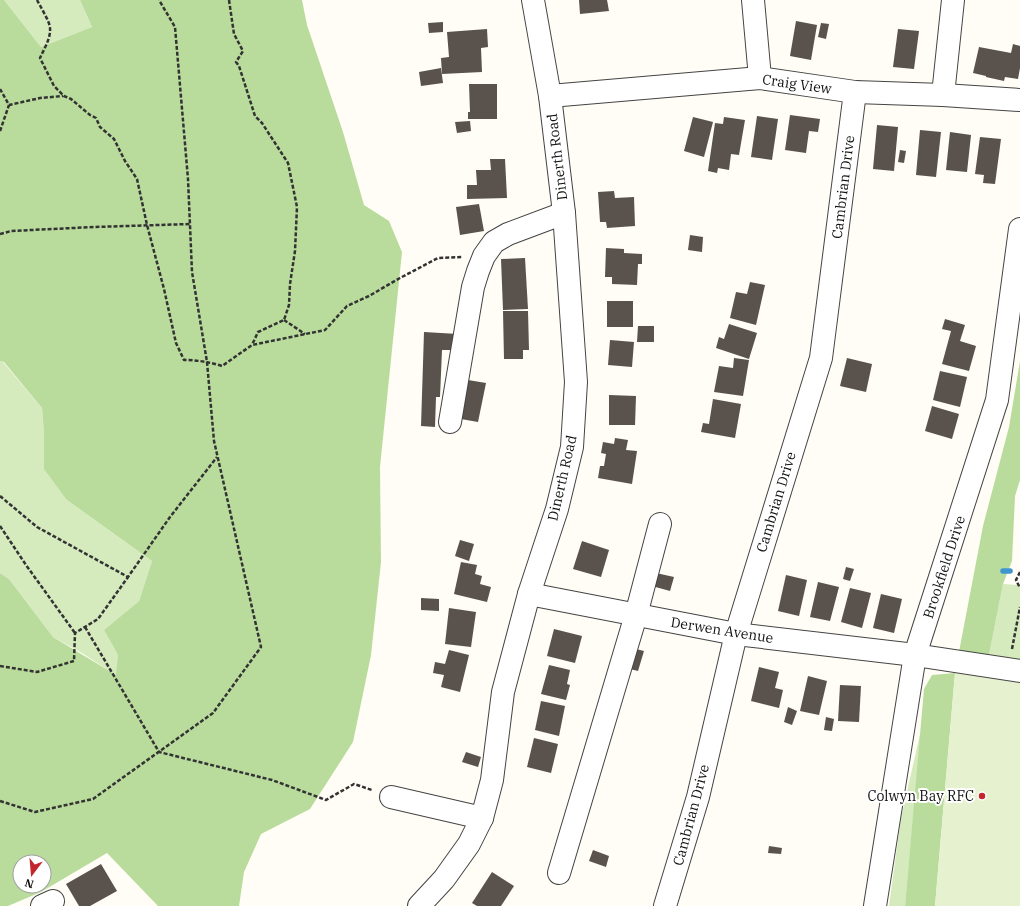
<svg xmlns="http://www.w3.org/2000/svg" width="1020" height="906" viewBox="0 0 1020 906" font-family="'IBM Plex Serif',serif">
<rect width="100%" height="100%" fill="#fffdf5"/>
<g fill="#d5ebbd">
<path d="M4,0h76l12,27 -51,20z"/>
<path d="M0,361l3,1 39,46 2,26 23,66 85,61 -13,40 -35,29 14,25 -1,21 -35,-23 -29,-16 -44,-58 -9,-6z"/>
<path d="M1003,584l17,1v79l-32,-4z"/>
<path d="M921,730l-16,176h-16l12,-88z"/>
</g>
<g fill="#b9dc9c" fill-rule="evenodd">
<path d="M0,0h4l37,47 51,-20 -12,-27h222l5,25 36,107 21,73 25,16 13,31 -22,215 1,95 -10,93 -18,87 -43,67 -49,25 -17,38 -5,34h-81l-51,-53 -66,39 -33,14h-8v-333l9,6 44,58 63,38 2,-20 -14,-25 35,-29 13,-40 -85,-61 -23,-31v-35l-2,-26 -38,-46 -4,-1zM20,862h24v24h-24z"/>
<path d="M1020,361v119l-5,16 -3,65 -9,23 -15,76 -30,-3 25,-131 26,-99z"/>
<path d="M955,673l-20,233h-30l19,-217 8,-14z"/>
</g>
<path fill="#e6f2cf" d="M958,657l62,7v242h-85l20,-233z"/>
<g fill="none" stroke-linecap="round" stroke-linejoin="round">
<path stroke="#3f96cf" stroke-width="5.5" d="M1003,571h7"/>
</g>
<g fill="#5a524d">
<path d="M579,0h28l2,11 -29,3z"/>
<path d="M796,21l21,4 -6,35 -21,-4z"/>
<path d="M443,22v10l-14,1 -1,-10z"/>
<path d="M821,23l8,1 -3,15 -8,-2z"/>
<path d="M487,29l1,18 -7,1 1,24 -40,2 -1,-16 8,-1 -2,-25z"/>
<path d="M898,29l21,2 -5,38 -21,-2z"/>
<path d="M1013,44l7,2v22l-2,11 -13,-2 -1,4 -18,-4v-1l-13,-3 6,-26 32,6z"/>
<path d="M441,68l2,15 -22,3 -2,-14z"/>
<path d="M469,84h28v35h-29v-7h2z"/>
<path d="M790,115l30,4 -2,13 -9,-1 -3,22 -21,-3z"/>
<path d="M757,116l21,3 -6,41 -21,-3z"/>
<path d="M693,117l20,5 -9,35 -20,-6z"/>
<path d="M724,117l21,3 -6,35 -8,-1 -2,16 -11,-2 -1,5 -9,-2 7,-48 8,1z"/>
<path d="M470,121l1,10 -14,2 -2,-11z"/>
<path d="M877,125l21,2 -4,44 -21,-2z"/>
<path d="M920,130l21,2 -5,45 -20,-2z"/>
<path d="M950,132l21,3 -4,37 -21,-2z"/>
<path d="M980,137l21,2 -6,45 -12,-1 1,-8 -9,-1z"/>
<path d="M900,150l6,1 -2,12 -6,-1z"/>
<path d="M490,159h15l2,39 -40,1v-14h10l-1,-15h15z"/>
<path d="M614,191l1,7 19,-1 1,29 -28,2 -1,-6h-6l-2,-30z"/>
<path d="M479,204l5,27 -24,4 -4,-28z"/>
<path d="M690,235l13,2 -1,15 -14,-2z"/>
<path d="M606,248l18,1v4l18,1v10h-4l-1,21 -25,-1v-7h-7z"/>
<path d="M525,258l3,51 -25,1 -2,-51z"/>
<path d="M750,282l15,3 -9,40 -26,-7 6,-26 11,2z"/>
<rect x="607" y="301" width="26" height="26"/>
<path d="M503,311h25l1,39h-6v9h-19z"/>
<path d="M945,319l20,6 -5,16 16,5 -7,25 -27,-7 9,-33 -9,-2z"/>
<path d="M729,324l28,9 -8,26 -33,-11 3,-11 5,2z"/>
<path d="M638,326h16v16h-17z"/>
<path d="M424,332l34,2 -1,16h-15l-2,47h-4l-1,30 -14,-1z"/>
<path d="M610,340l24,2 -2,25 -24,-2z"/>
<path d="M734,358l15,2 -6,36 -29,-4 5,-26 14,2z"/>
<path d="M847,358l25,6 -6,28 -26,-6z"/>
<path d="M940,371l27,6 -7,30 -27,-7z"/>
<path d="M468,380l18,3 -8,39 -17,-3z"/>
<path d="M609,395l27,1 -1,29h-26z"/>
<path d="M713,399l28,5 -6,34 -34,-6 2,-9 6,1z"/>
<path d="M932,406l27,8 -7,25 -27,-8z"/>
<path d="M615,438l13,2 -2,10 11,1 -5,33 -34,-6 2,-12h4l2,-12 -5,-1 2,-11 11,2z"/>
<path d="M460,540l14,4 -5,17 -14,-5z"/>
<path d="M582,541l27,9 -8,27 -28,-8z"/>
<path d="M461,562l16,3 -2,9 7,2 -2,8 11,3 -4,15 -33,-8z"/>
<path d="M846,567l8,2 -4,12 -7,-2z"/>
<path d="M656,573l18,4 -4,14 -18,-5z"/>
<path d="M786,575l21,5 -8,36 -21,-5z"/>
<path d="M818,582l21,5 -9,34 -20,-4z"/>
<path d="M850,588l21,5 -9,35 -21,-6z"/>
<path d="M881,594l21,5 -8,34 -21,-5z"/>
<path d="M421,598l18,1v12l-18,-1z"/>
<path d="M449,608l27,4 -5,35 -26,-3z"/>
<path d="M554,629l28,7 -7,27 -28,-7z"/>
<path d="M636,649l8,2 -6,20 -8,-2z"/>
<path d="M449,650l20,5 -9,37 -19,-5 3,-12 -11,-2 2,-11 10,2z"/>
<path d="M549,665l21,5 -3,14 3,1 -4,15 -25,-6z"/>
<path d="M759,667l20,5 -4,16 8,2 -4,18 -28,-7z"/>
<path d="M808,676l19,5 -8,34 -19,-4z"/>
<path d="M840,685l21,1 -2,36 -21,-1z"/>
<path d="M541,701l24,5 -6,30 -24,-6z"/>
<path d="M788,707l9,4 -5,14 -8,-3z"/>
<path d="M826,717l8,2 -2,12 -8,-1z"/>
<path d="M534,738l24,6 -7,29 -24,-6z"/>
<path d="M466,752l15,5 -3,10 -16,-5z"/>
<path d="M769,846l13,2 -1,6 -13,-1z"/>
<path d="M593,850l16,6 -3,11 -17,-6z"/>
<path d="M101,864l16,27 -27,15h-11l-13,-22z"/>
<path d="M492,872l22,14 -13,20h-24l-5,-3z"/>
</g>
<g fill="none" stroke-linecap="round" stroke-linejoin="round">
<defs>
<g id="minor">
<path d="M753,0l7,78"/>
<path d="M943,95l10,-95"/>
<path d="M550,96l210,-18 95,14 88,3 77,5"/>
<path d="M450,422l23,-135 5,-16 6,-15 10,-14 14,-8 56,-21"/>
<path d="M529,594l207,40 179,21 105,16"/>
<path d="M391,797l91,21"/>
<path d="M559,873l77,-258 24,-91"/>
<path d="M42,906l11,-5"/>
<path d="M419,906l25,-27 25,-35 13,-26 10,-38 11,-88 26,-98 28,-85 15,-62 4,-65 -12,-169 -14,-117 -17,-96"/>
<path d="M665,906l33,-109 38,-163 85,-276 34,-266"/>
<path d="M875,906l40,-251 82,-255 23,-171"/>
</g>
</defs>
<use href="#minor" stroke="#444" stroke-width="24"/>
<g stroke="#333" stroke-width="2.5" stroke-dasharray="4 2" stroke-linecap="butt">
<path d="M37,0c3,6 13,22 13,28 1,10 -6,21 -10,30l14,28 10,10 7,3 19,16 6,3 4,9 14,12 11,22 12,18 10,46 17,64 12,54 8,17c13,0 25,2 38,6l30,-21 73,-15 22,-24 22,-10 31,-18 38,-20 24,-1"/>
<path d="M229,0l5,34 9,17 -7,11 3,4 16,50 7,7 26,40 9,44 -2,44 -5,33 -1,21 -5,15 -26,12 -6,13"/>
<path d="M0,89l9,16 31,-7 23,-2"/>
<path d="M0,131l9,-26"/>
<path d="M0,234l11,-3 83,-4 96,-3"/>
<path d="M284,320l21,14"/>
<path d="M0,496l37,31 91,50 42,-60 47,-60"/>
<path d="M0,526l26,39 49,68"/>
<path d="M1020,572l-4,8 4,8"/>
<path d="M85,627l74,125 113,28 54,20 28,-16 18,6"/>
<path d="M1012,649l8,-42"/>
<path d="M0,666l37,6 37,-11 1,-28 23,-14 30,-42"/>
<path d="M0,801l35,11 58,-13 120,-86 48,-66 -47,-206 -7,-79 -15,-90 -4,-93 -13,-152 -16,-27"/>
</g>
<use href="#minor" stroke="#fff" stroke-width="22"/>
</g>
<circle fill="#c4262e" stroke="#fff" stroke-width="1.5" cx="982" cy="796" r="4"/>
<g text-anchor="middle" stroke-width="4" stroke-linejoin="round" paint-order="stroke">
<g font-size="14" fill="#111" stroke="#fff">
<text transform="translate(797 84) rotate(8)" y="5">Craig View</text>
<text transform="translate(557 157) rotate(-97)" y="5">Dinerth Road</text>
<text transform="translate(843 187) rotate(-83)" y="5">Cambrian Drive</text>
<text transform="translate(562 478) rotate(-77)" y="5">Dinerth Road</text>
<text transform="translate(776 502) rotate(-73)" y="5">Cambrian Drive</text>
<text transform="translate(944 567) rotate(-72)" y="5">Brookfield Drive</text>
<text transform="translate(722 630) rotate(9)" y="5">Derwen Avenue</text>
<text transform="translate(691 815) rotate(-75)" y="5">Cambrian Drive</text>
</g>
<g font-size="14" fill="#111" stroke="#fff" text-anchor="end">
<text x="974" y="801">Colwyn Bay RFC</text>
</g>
</g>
<g transform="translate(32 874) rotate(196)"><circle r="19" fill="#ffffff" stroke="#a0a0a0"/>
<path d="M0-3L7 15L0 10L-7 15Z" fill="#c4262e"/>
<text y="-6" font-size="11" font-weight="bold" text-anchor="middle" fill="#111111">N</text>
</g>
</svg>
